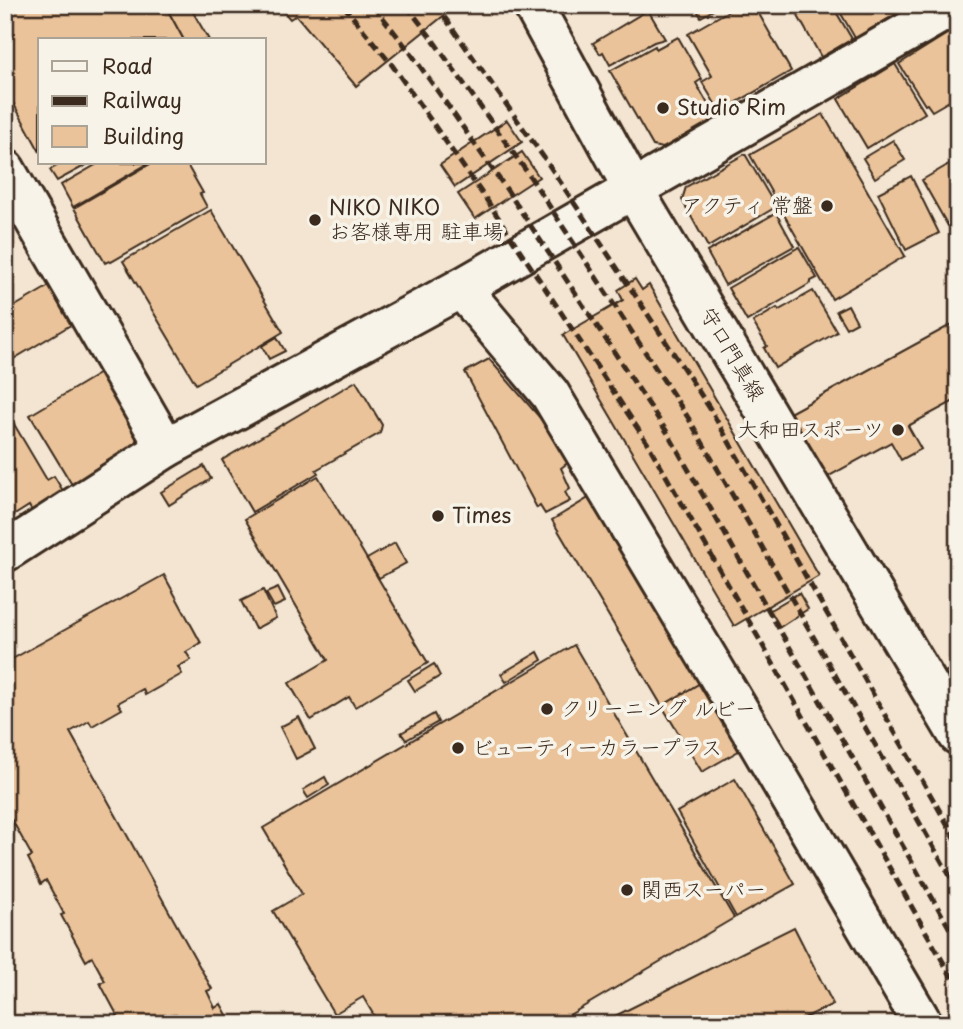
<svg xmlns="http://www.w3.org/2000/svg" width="963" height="1029" viewBox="0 0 963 1029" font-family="'Playpen Sans','Klee One',sans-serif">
<rect width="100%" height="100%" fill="#f3e5d1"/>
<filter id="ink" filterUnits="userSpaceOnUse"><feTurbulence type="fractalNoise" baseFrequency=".0143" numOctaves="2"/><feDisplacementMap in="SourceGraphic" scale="14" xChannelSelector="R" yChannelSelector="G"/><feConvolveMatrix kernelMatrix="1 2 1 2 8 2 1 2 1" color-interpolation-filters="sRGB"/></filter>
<g filter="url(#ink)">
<g fill="#eac39a" stroke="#3b2a1e" stroke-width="2">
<path d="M16,5h149l19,35h-144v112l-35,-64v-77z"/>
<path d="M165,5h24l20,35h-25z"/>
<path d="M278,5h179l-101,81 -60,-71 -6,4z"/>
<path d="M694,5h28l-21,12z"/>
<path d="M739,5h15l37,66 -71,41 -18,-30 10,-6 -24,-42z"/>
<path d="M816,5h16l20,34 -31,18 -23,-41z"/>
<path d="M836,5h64l3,5 -48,28z"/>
<path d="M648,10l17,29 -11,3 -44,23 -7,-13 -3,2 -7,-11z"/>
<path d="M955,29l3,4v63l-26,15 -5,-7 -2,1 -26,-41z"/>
<path d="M678,37l24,42 -6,4 20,35 -53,30 -10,-2 -43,-75 45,-25 1,3z"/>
<path d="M895,64l30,49 -58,35 -29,-49z"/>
<path d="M823,114l82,142 -73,43 -82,-144z"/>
<path d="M507,120l15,22 -67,45 -15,-22z"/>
<path d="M893,140l12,20 -30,18 -12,-20z"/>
<path d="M522,152l17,25 -64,42 -17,-25z"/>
<path d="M745,154l31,53 -68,40 -26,-47 4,-13z"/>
<path d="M958,159v62l-10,5 -26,-46z"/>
<path d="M62,163h28l-33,18 -7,-11z"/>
<path d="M99,163h50l-76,44 -12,-22z"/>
<path d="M152,163h29l1,2 4,-2 17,30 -3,1 7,13 -96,55 -2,-1 -4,2 -31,-55z"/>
<path d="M911,176l28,57 -33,17 -28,-57z"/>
<path d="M211,210l72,122 -87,52 -73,-123z"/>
<path d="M776,213l18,33 -69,39 -18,-33z"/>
<path d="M799,247l18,31 -6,3v2l-64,38 -19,-33z"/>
<path d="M635,279l7,11 7,-5 170,291 -85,50 -171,-291 60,-35 -5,-10z"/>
<path d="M51,285l23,38 -69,41v-52z"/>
<path d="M813,291l24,41 -62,36 -11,-20 3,-2 -14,-24 24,-14 2,2z"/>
<path d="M848,305l9,17 -11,6 -10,-17z"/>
<path d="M958,321v78l-50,27 13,23 -20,11 -10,-18 -69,38 -36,-65z"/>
<path d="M277,337l8,14 -16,8 -7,-13z"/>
<path d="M489,359l65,75 16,27 -9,7 9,20 -5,4 5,9 -25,13 -5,-8 -3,2 -72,-136z"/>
<path d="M102,372l36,61 -5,19 -59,36 -44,-73z"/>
<path d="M356,381l26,44 -2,8 -64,37 2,3 -66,39 -30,-52z"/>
<path d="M5,409l42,71 7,-4 9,15 -31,20 -3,-5 -16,10 -8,-12z"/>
<path d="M204,466l7,13 -42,26 -8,-13z"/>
<path d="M318,476l110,187 -73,44 -6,-10 -38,23 -22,-37 39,-23 -83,-141z"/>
<path d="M592,496l110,186 -40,24 -110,-186z"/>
<path d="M395,543l11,20 -27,15 -12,-19z"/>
<path d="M164,575l37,68 -15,9 5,8 -13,7 4,7 -37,21 -2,-6 -25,14 4,6 -30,17 -3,-5 -19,11 142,257 -5,2 8,17 6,-4 11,20h-110l-22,-41 5,-2 -13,-24 -6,4 -25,-46 3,-1 -18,-34 -5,4 -13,-26 4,-2 -20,-36 -5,2 -2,-4v-155z"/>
<path d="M278,588l7,14 -11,5 -8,-14z"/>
<path d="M263,590l13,28 -21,11 -14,-28z"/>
<path d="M799,593l9,16 -28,18 -10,-17z"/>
<path d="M574,645l160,273 -180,106h-175l-16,-27 -29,17 -61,-103 29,-17 -39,-66z"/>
<path d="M538,652l4,8 -36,22 -5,-8z"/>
<path d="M434,664l6,12 -25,15 -7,-11z"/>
<path d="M958,665v46l-20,-35z"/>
<path d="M702,682l40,67 -40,23 -40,-66z"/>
<path d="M434,714l4,8 -32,18 -5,-7z"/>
<path d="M299,717l16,32 -19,10 -16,-32z"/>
<path d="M325,777l4,8 -21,13 -5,-8z"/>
<path d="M735,779l60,105 -59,33 -59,-105z"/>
<path d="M794,927l39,77 -41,20h-193z"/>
</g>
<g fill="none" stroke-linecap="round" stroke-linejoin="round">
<defs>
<g id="minor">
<path d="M5,169l161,279"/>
<path d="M461,288l89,106 203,340 170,290"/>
</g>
<path id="tertiary" d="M5,552l161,-104 295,-160 494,-283"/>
<path id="secondary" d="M533,5l100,184 325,546"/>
</defs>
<use href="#minor" stroke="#3b2a1e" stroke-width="44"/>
<use href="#tertiary" stroke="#3b2a1e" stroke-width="44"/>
<use href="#secondary" stroke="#3b2a1e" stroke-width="44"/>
<use href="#minor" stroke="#f7f3e8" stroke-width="38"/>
<use href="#tertiary" stroke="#f7f3e8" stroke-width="38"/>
<use href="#secondary" stroke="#f7f3e8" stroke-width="38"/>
<g stroke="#3b2a1e" stroke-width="5" stroke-dasharray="10 5" stroke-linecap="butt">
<path d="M343,5l49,60 96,137 160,242 310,544"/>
<path d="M373,5l37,47 97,138 160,242 291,511"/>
<path d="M406,5l24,31 99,139 160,244 269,471"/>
<path d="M435,5l13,17 99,140 162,245 249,436"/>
</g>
</g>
</g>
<g fill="#3b2a1e" stroke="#f7f3e8" stroke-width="2.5">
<circle cx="663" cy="108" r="7"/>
<circle cx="827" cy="206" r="7"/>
<circle cx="315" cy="220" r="7"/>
<circle cx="898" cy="430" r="7"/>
<circle cx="438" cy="516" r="7"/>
<circle cx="547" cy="709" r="7"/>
<circle cx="458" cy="748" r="7"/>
<circle cx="627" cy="890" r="7"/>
</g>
<g text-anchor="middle" stroke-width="7" stroke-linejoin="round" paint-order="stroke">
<g font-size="21" fill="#3b2a1e" stroke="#f7f3e8" text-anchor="start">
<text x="677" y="115">Studio Rim</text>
<text x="813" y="213" text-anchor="end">アクティ 常盤</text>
<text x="329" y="215">NIKO NIKO<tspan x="329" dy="24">お客様専用 駐車場</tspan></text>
<text x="884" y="437" text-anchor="end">大和田スポーツ</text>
<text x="452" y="523">Times</text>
<text x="561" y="716">クリーニング ルビー</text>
<text x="472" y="755">ビューティーカラープラス</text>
<text x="641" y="897">関西スーパー</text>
</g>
<g font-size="21" fill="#3b2a1e" stroke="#f7f3e8">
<text transform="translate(732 354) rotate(59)" y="7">守口門真線</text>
</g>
</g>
<rect width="963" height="1029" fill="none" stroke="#f7f3e8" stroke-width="28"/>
<rect x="14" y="14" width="935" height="1001" fill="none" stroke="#3b2a1e" stroke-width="2.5" filter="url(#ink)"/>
<rect x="38" y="38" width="228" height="126" fill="#f7f3e8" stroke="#aca397" stroke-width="2"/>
<rect x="52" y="61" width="35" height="10" fill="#f7f3e8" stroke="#aca397" stroke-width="2"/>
<text x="102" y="74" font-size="21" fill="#3b2a1e">Road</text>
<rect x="52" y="96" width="35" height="10" fill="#3b2a1e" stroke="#aca397" stroke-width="2"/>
<text x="102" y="108" font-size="21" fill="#3b2a1e">Railway</text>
<rect x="52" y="126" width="35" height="21" fill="#eac39a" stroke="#aca397" stroke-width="2"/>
<text x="102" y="144" font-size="21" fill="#3b2a1e">Building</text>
</svg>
